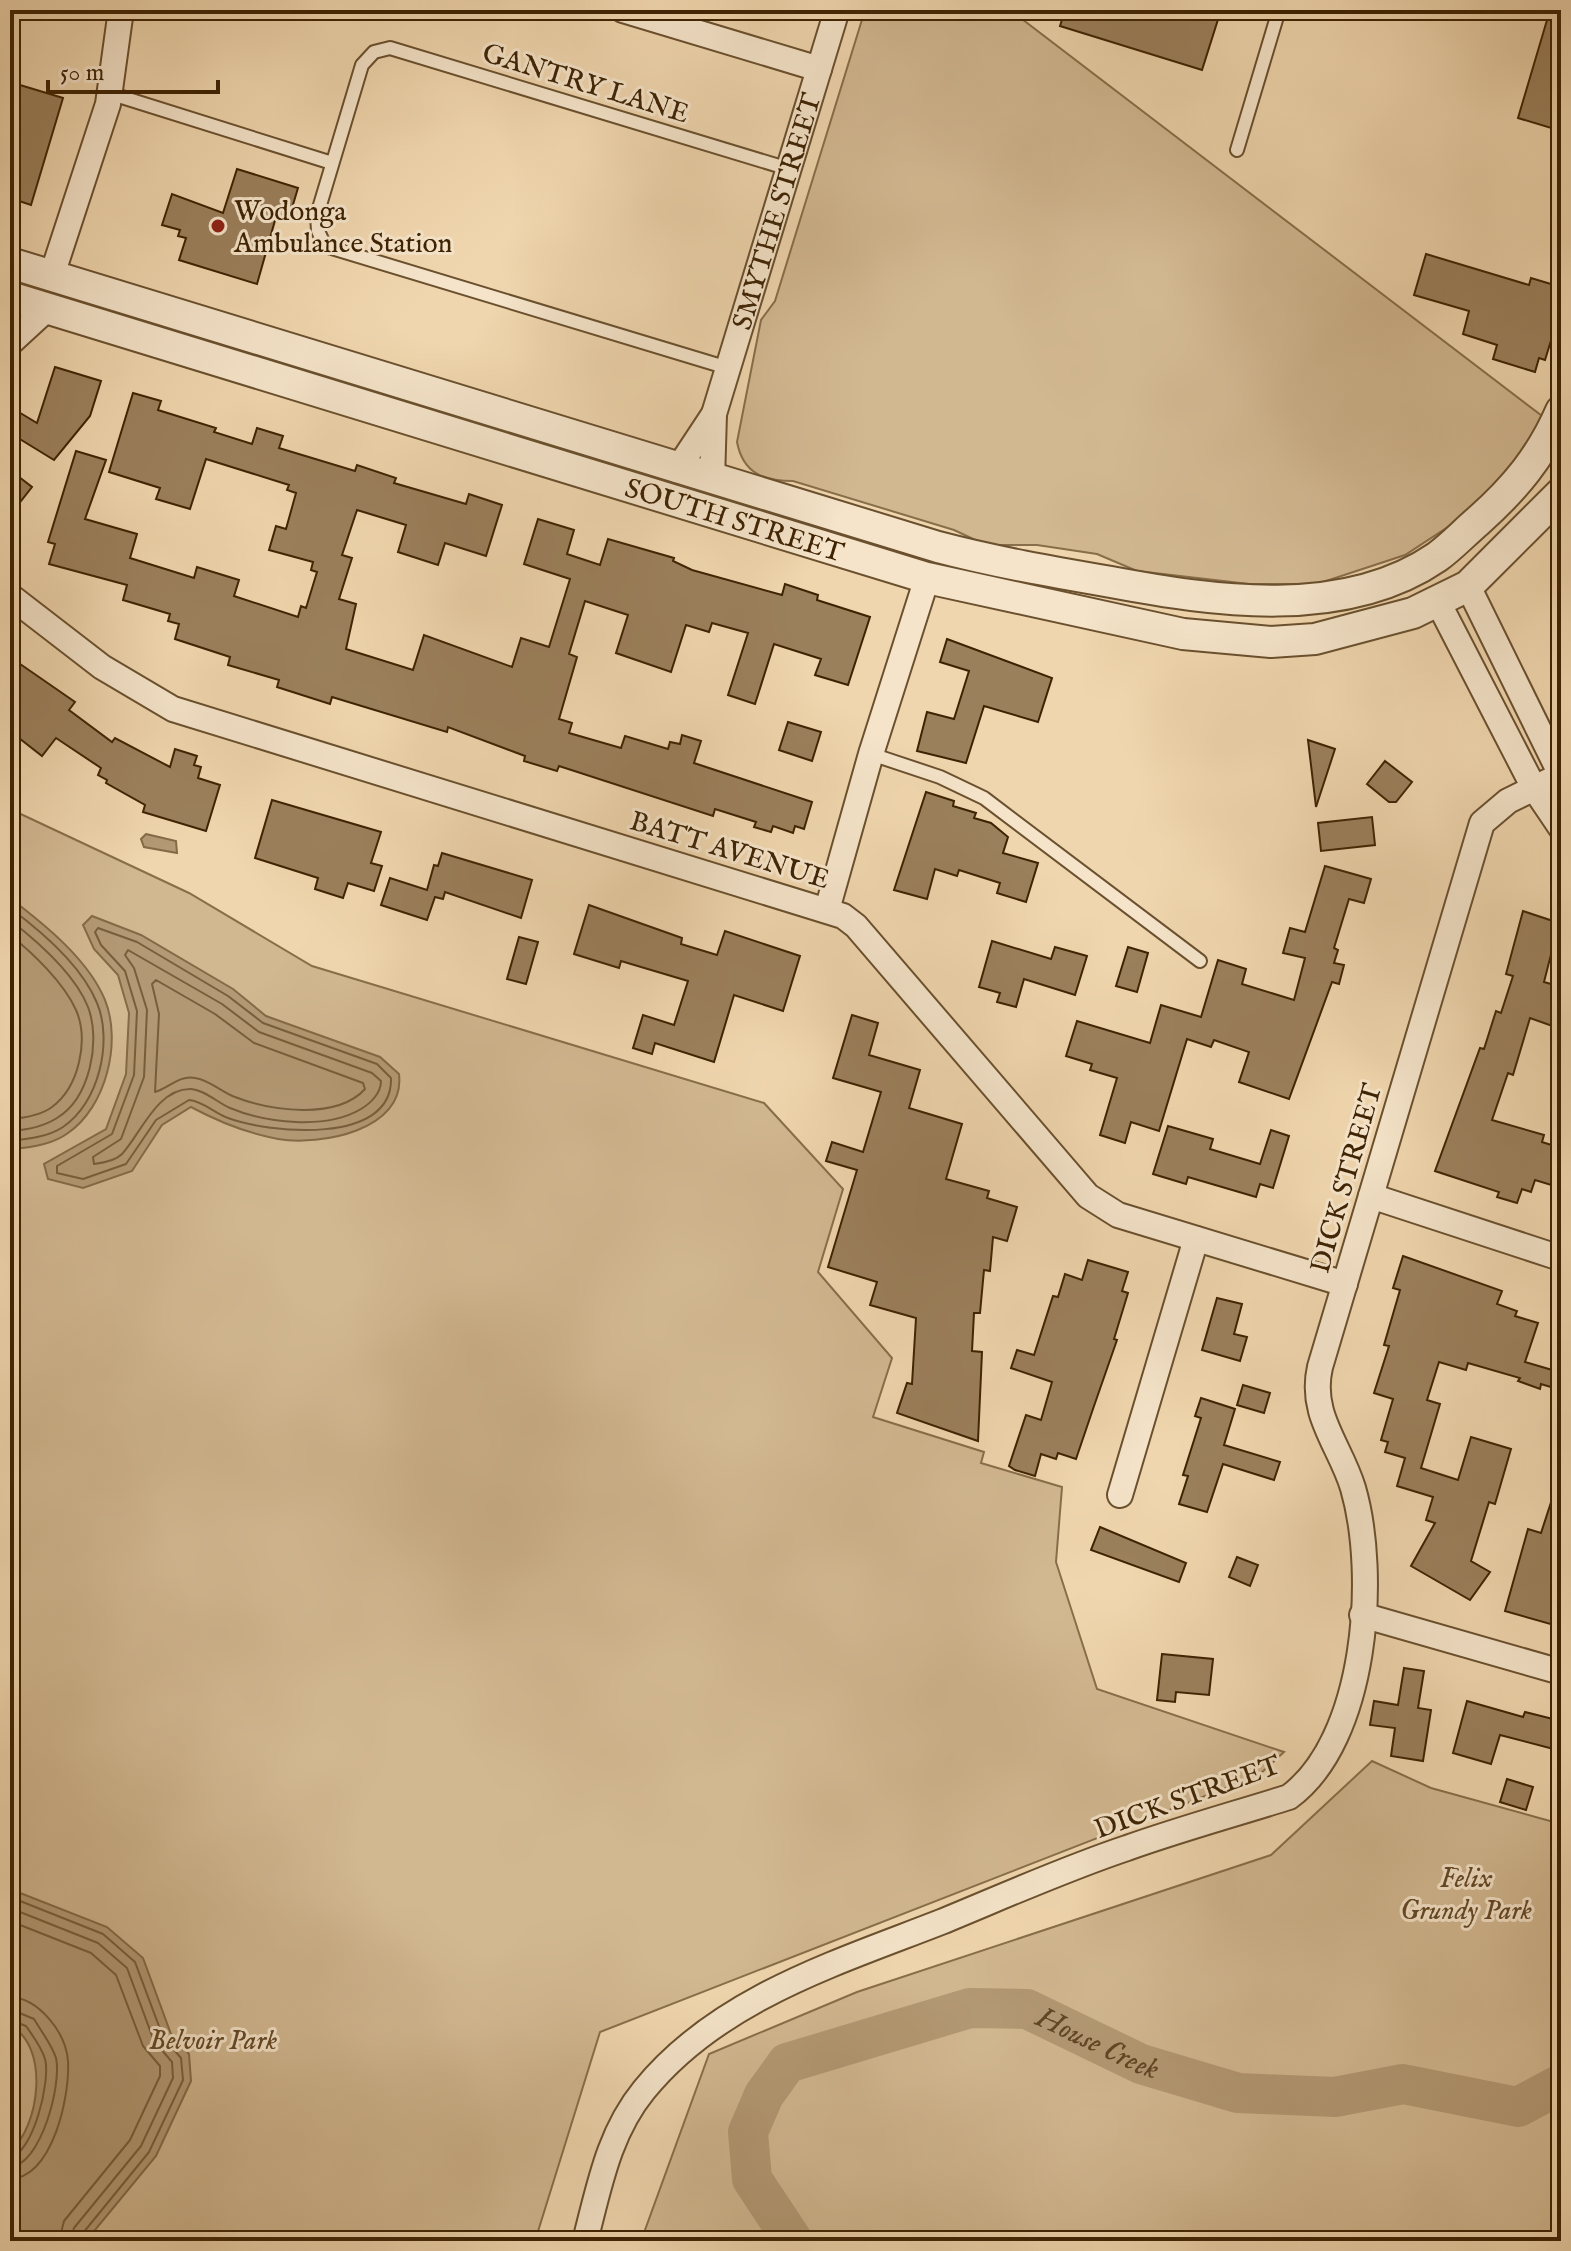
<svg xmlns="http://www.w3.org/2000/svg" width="1571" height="2251" viewBox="0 0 1571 2251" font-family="'IM FELL English',serif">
<rect width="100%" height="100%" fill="#f0d6ae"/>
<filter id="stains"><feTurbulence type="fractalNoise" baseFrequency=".0025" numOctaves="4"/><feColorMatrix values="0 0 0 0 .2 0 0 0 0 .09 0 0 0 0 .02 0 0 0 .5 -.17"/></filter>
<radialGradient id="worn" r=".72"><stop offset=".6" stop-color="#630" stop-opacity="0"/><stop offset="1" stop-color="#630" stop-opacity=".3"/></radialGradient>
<g fill="#d2b891" stroke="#886e4a" stroke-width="2">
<path d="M865,10h145l536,409 -39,53 -53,51 -49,32 -88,29h-68l-112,-13 -40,-17 -60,-9h-51l-32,-15 -161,-49c-30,0 -50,-8 -56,-39l24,-122 14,-19z"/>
<path d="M10,809l179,84 123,73 452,137 79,86 -25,83 74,86 -19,59 111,35 -3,11 81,24 -6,75 41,127 187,63 -25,23 -659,257 -65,209h-525z"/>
<path d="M1372,1761l59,27 130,36v417h-920l68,-187 148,-62 414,-137z"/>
</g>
<g fill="#b39974" stroke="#846a47" stroke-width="2">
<path d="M146,834l30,7 1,12 -33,-6 -3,-8z"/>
<path d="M10,898c34,26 78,61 95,102 17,42 1,107 -37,133 -16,12 -39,15 -58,16z"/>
<path d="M92,916l49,19 92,54 33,27 114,41 19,17c7,57 -80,72 -121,65 -32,-6 -59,-17 -87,-32l-29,18 -30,46 -49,17 -35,-9 -4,-15 62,-35 20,-55 3,-61 -11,-38 -24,-26 -11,-24z"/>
<path d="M10,1889l97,38 36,31 28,76 18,20 2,27 -35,75 -70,85h-76v-90c30,-24 40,-106 0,-125z"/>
</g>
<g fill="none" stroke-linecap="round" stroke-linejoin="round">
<g stroke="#785e3c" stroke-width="2">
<path d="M10,908c31,23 72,58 87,95 16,38 2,100 -34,124 -15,10 -35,12 -53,14"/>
<path d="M10,920c27,21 65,54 78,87 13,34 2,91 -31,111 -14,9 -31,12 -47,13"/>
<path d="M98,928l39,14 91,54 35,27 114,41 14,14c2,68 -123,55 -163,40 -14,-5 -25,-17 -39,-18l-33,20 -30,44 -43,15 -26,-6v-7l55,-32 22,-59 3,-64 -12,-40 -24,-26 -6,-13z"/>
<path d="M10,935c23,18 54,48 66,75 13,30 3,77 -24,97 -12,9 -28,11 -42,12"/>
<path d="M128,950l94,54 37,28 113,41 9,8c0,12 -10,22 -20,28 -35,21 -95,14 -131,-1 -12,-5 -25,-18 -39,-19 -34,-1 -51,46 -69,65 -6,6 -20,9 -28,10l-1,-7 28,-18 23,-62 3,-67 -13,-42 -9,-13z"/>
<path d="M156,980l59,34 39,29 109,40 2,6c-28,31 -94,22 -130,8 -14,-5 -25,-17 -40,-19 -16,-3 -26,10 -40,14l4,-78 -7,-30z"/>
<path d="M10,1897l93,37 32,28 28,75 18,21 2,22 -34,72 -66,81 -2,8"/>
<path d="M10,1908l88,35 29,25 27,73 18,21 1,16 -32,68 -67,82 -3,13"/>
<path d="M10,1921l81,32 25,22 27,71 17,20v10l-30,64 -66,81 -5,20"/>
<path d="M10,1997c29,1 56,36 58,64 2,35 -15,116 -58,118"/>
<path d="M10,2009l24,10c7,12 18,26 22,39 6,26 -15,107 -46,109"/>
<path d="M10,2020l16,6c7,10 16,22 19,33 6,21 -12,95 -35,98"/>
</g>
<path stroke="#b39974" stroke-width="40" id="s1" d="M793,2241l-41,-62 -4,-47 16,-37 23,-32 183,-55 57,1 114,55 97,29 97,4 68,-13 115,23 43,-23"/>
</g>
<g fill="#9b805c" stroke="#3e2303" stroke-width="2">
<path d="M1065,10h156l-19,60 -142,-44z"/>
<path d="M1550,10h11v121l-43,-13z"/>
<path d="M10,82l53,16 -32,107 -21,-7z"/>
<path d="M237,169l61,19 -9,30 -11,-4 -2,3 -19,67 -78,-24 7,-22 -8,-2 2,-6 -18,-5 10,-31 51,19z"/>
<path d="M1426,254l103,31 2,-7 30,9v21l-16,52 -6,-2 -4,14 -42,-13 4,-14 -34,-11 6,-23 -55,-16z"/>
<path d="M55,367l46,14 -11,35 -36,44 -44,-27v-11l7,-11 20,12z"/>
<path d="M133,393l28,8 -3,9 58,18 -2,4 38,12 5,-16 26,8 -4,12 76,23 2,-6 39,13 -2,5 72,21 3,-10 33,11 -16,51 -41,-13 -7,22 -40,-13 8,-27 -49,-15 -15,45 10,3 -13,41 17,5 -10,45 67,21 11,-35 88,32 9,-29 28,9 21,-68 -46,-15 14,-45 36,11 -7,24 33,11 8,-26 66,19 -1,3 19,9 90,25 3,-11 33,11 -1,5 53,17 -22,68 -33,-10 6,-16 -47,-15 -19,60 -27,-9 20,-62 -36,-10 -3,9 -23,-7 -15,47 -55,-19 12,-38 -43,-14 -16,53 8,3 -18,62 13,4 -3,10 52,15 4,-12 43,13 2,-7 10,2 2,-9 19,6 -7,22 118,39 -8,27 -9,-3 -2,7 -20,-7 -2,6 -17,-5 2,-5 -41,-13 -2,7 -154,-50 -2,5 -33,-10 1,-5 -77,-29 -1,5 -115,-35 -2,7 -53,-17 2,-7 -51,-15 2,-8 -55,-18 4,-15 -11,-3 2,-7 -47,-14 4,-15 -78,-21 6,-20 -7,-2 28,-91 30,9 -21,59 52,15 -7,24 64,20 3,-11 42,13 -5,16 64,21 3,-11 5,2 11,-36 -6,-2 2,-8 -44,-12 7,-24 10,3 10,-36 -9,-3 2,-5 -83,-26 -16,50 -34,-10 4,-11 -51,-16z"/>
<path d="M10,470l22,17 -22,28z"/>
<path d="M947,639l105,39 -14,44 -54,-16 -18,57 -49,-12 10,-39 27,7 15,-48 -29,-9z"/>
<path d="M10,657l65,45 -6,8 43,32 3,-4 55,29 5,-18 22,7 -3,9 7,2 -3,11 22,7 -14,46 -63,-19 2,-7 -39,-22 1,-3 -9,-5 3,-7 -45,-30 -14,18 -32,-25z"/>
<path d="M788,722l33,10 -9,29 -33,-11z"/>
<path d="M1308,740l27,9 -19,58z"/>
<path d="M1385,761l27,21 -16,20h-7l-22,-18z"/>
<path d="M926,792l28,9 -1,5 23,7 -2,5 17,5 17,14 -5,16 35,10 -12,39 -29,-9 3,-10 -41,-13 -2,6 -22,-7 -8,30 -33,-9z"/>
<path d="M272,800l109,32 -10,31 11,3 -8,25 -26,-8 -5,15 -28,-9 3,-11 -63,-20z"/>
<path d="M1372,817l3,28 -54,6 -3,-28z"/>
<path d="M442,853l90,27 -11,38 -76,-26 -2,7 -8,-2 -8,23 -46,-15 9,-27 37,12 7,-25 4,1z"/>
<path d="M1325,866l46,13 -7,24 -15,-4 -15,49 4,2 -4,13 10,2 -5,19 -7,-2 -43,117 -50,-17 10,-30 -35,-12 -3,7 -24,-8 -28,92 -28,-9 -6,21 -25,-8 17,-57 -27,-8 2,-6 -26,-8 11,-35 73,22 11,-38 40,12 17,-57 28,9 -4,15 52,16 11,-42 -22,-5 7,-25 15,4z"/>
<path d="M589,905l93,33 -1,6 36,11 8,-24 75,25 -17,55 -49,-16 -20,67 -59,-19 -3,11 -19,-6 10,-33 31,10 14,-44 -67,-20 -2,7 -45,-14z"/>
<path d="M1523,911l36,12 -15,59 14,4 -5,18 8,3v22l-31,-11 -17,57 -5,-2 -16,47 52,15 -2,7 19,6v40l-26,-8 -4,12 -9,-3 -5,14 -20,-6 2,-5 -64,-21 45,-123 4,1 12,-38 5,2 12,-37 -7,-2z"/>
<path d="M519,937l19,5 -12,42 -19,-5z"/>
<path d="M992,941l59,18 4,-12 32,9 -12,39 -51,-16 -8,28 -19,-5 3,-9 -21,-6z"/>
<path d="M1128,947l20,6 -11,39 -21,-6z"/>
<path d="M852,1015l26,8 -9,32 51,15 -11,38 53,16 -16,55 43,12 -2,7 30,9 -10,34 -14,-4 -3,34 -6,-1 -4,43h-6l-2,38 10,1 -4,89 -81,-28 10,-30 5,1 4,-66 -46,-13 7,-23 -49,-15 29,-97 -31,-9 6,-19 31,10 18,-60 -48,-14z"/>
<path d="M1168,1126l45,13 -3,10 50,15 11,-34 18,6 -16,52 -13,-4 -4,13 -68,-20 -2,7 -33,-10z"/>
<path d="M1403,1256l99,35 -5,13 20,7 -2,5 23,7 -13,39 34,10 -5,16 -13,-4 -1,5 -22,-8 2,-3 -52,-15 -2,7 -27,-8 -12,38 13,4 -19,64 37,12 13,-43 40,12 -16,55 -6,-2 -18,59 19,11 -20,28 -59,-34 24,-43 -9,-3 7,-23 -36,-11 8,-28 -20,-6 3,-10 -7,-2 12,-41 -19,-6 15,-47 -5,-1 16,-55 -7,-2z"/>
<path d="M1088,1260l40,12 -6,19 6,2 -14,46 3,1 -23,66 -18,53 -18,-6 -2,6 -15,-5 -6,22 -20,-6 -6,-4 17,-51 15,5 11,-38 -41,-14 6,-18 17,5 19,-59 5,1 7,-23 17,6z"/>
<path d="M1217,1298l25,6 -8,30 13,3 -7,24 -38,-11z"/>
<path d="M1243,1385l27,8 -6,20 -27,-8z"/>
<path d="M1201,1398l34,11 -11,36 56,17 -6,18 -51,-16 -16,48 -28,-8 9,-28 -5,-1 18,-57 -6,-2z"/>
<path d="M1557,1484h4v143l-56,-16 23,-82 13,4z"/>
<path d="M1100,1527l86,36 -7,19 -88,-32z"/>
<path d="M1237,1557l21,8 -8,21 -21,-9z"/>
<path d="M1162,1654l51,5 -4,36 -33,-3 -1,10 -18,-2z"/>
<path d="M1404,1668l20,3 -6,37 13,2 -8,51 -32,-5 4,-28 -25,-3 4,-24 24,4z"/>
<path d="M1467,1701l56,16 2,-5 36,9v30l-61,-16 -9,29 -38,-11z"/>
<path d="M1507,1779l26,8 -7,23 -26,-8z"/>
</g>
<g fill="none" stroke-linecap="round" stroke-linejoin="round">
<defs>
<g id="service">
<path d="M109,93l223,70"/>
<path d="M1237,150l42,-140"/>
<path d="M728,368l-403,-122 -7,-15 -1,-16 45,-150 12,-13 16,-4 399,121"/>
<path d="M871,754l69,23 44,21 216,163"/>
</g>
<g id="minor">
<path d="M623,10l196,59"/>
<path d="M52,275l56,-171 13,-94"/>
<path d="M10,343l37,-34"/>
<path d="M677,470l37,-56"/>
<path id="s2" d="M712,480l2,-66 123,-404"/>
<path d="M1468,586l93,189"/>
<path d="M10,596l92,71 71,42 670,207 13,10 232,270 30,19 227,69"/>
<path d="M1438,602l96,186 27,40"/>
<path d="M827,910l44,-156 56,-176"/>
<path d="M1371,1196l183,60"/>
<path d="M1120,1495l76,-256"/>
<path d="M1362,1615l199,57"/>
<path d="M585,2241c14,-53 23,-107 59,-151 74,-91 192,-127 297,-168 61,-25 123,-53 186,-74 53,-19 108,-34 162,-51 78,-57 89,-223 64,-309 -13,-43 -44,-73 -33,-121l162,-544 26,-22 53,-26"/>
</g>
<g id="tertiary">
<path d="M10,263l928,284c57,15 115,25 173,35 102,19 233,39 326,-25 14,-10 27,-24 41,-36 37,-33 63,-64 83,-110"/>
<path id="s3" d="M10,297l917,281 256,56 88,8 44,-3 98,-26 55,-27 93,-93"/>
</g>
</defs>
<use href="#service" stroke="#6a502e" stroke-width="16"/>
<use href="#minor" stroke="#6a502e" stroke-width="28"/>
<use href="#tertiary" stroke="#6a502e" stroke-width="34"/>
<use href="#service" stroke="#f5e4ca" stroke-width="12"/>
<use href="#minor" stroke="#f5e4ca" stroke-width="24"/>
<use href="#tertiary" stroke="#f5e4ca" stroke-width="30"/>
</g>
<circle fill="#8f2418" stroke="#f5e4ca" stroke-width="3" cx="218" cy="226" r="8"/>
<g text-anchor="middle" stroke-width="6" stroke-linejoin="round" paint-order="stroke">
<g font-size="28" fill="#3e2303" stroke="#f5e4ca">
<text transform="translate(586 82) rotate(17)" y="10">GANTRY LANE</text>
<text dy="10" stroke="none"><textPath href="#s2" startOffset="278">SMYTHE STREET</textPath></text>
<text dy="10" stroke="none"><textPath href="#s3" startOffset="758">SOUTH STREET</textPath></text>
<text transform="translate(730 849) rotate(17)" y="10">BATT AVENUE</text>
<text transform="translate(1345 1178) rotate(-74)" y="10">DICK STREET</text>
<text transform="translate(1187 1796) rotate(-20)" y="10">DICK STREET</text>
</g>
<g font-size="28" fill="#3e2303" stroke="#f5e4ca" text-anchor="start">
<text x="234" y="220">Wodonga<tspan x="234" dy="32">Ambulance Station</tspan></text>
</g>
<g font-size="28" font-style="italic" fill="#634826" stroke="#f5e4ca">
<text x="1466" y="1887">Felix<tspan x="1466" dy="32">Grundy Park</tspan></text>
<text x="213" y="2049">Belvoir Park</text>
</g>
<g font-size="30" font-style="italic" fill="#614625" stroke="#f5e4ca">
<text dy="10" stroke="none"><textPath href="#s1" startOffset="528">House Creek</textPath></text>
</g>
</g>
<rect width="1571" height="2251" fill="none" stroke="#f0d6ae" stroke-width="40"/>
<rect x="12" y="12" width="1547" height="2227" fill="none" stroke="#3e2303" stroke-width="4"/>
<rect x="20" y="20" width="1531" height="2211" fill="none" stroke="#3e2303" stroke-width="2"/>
<path d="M48 80v12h170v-12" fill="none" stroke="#3e2303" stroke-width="4"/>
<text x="60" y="80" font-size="24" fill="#3e2303" stroke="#f5e4ca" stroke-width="6" paint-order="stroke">50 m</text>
<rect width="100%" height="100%" filter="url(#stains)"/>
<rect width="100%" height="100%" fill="url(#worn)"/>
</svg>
